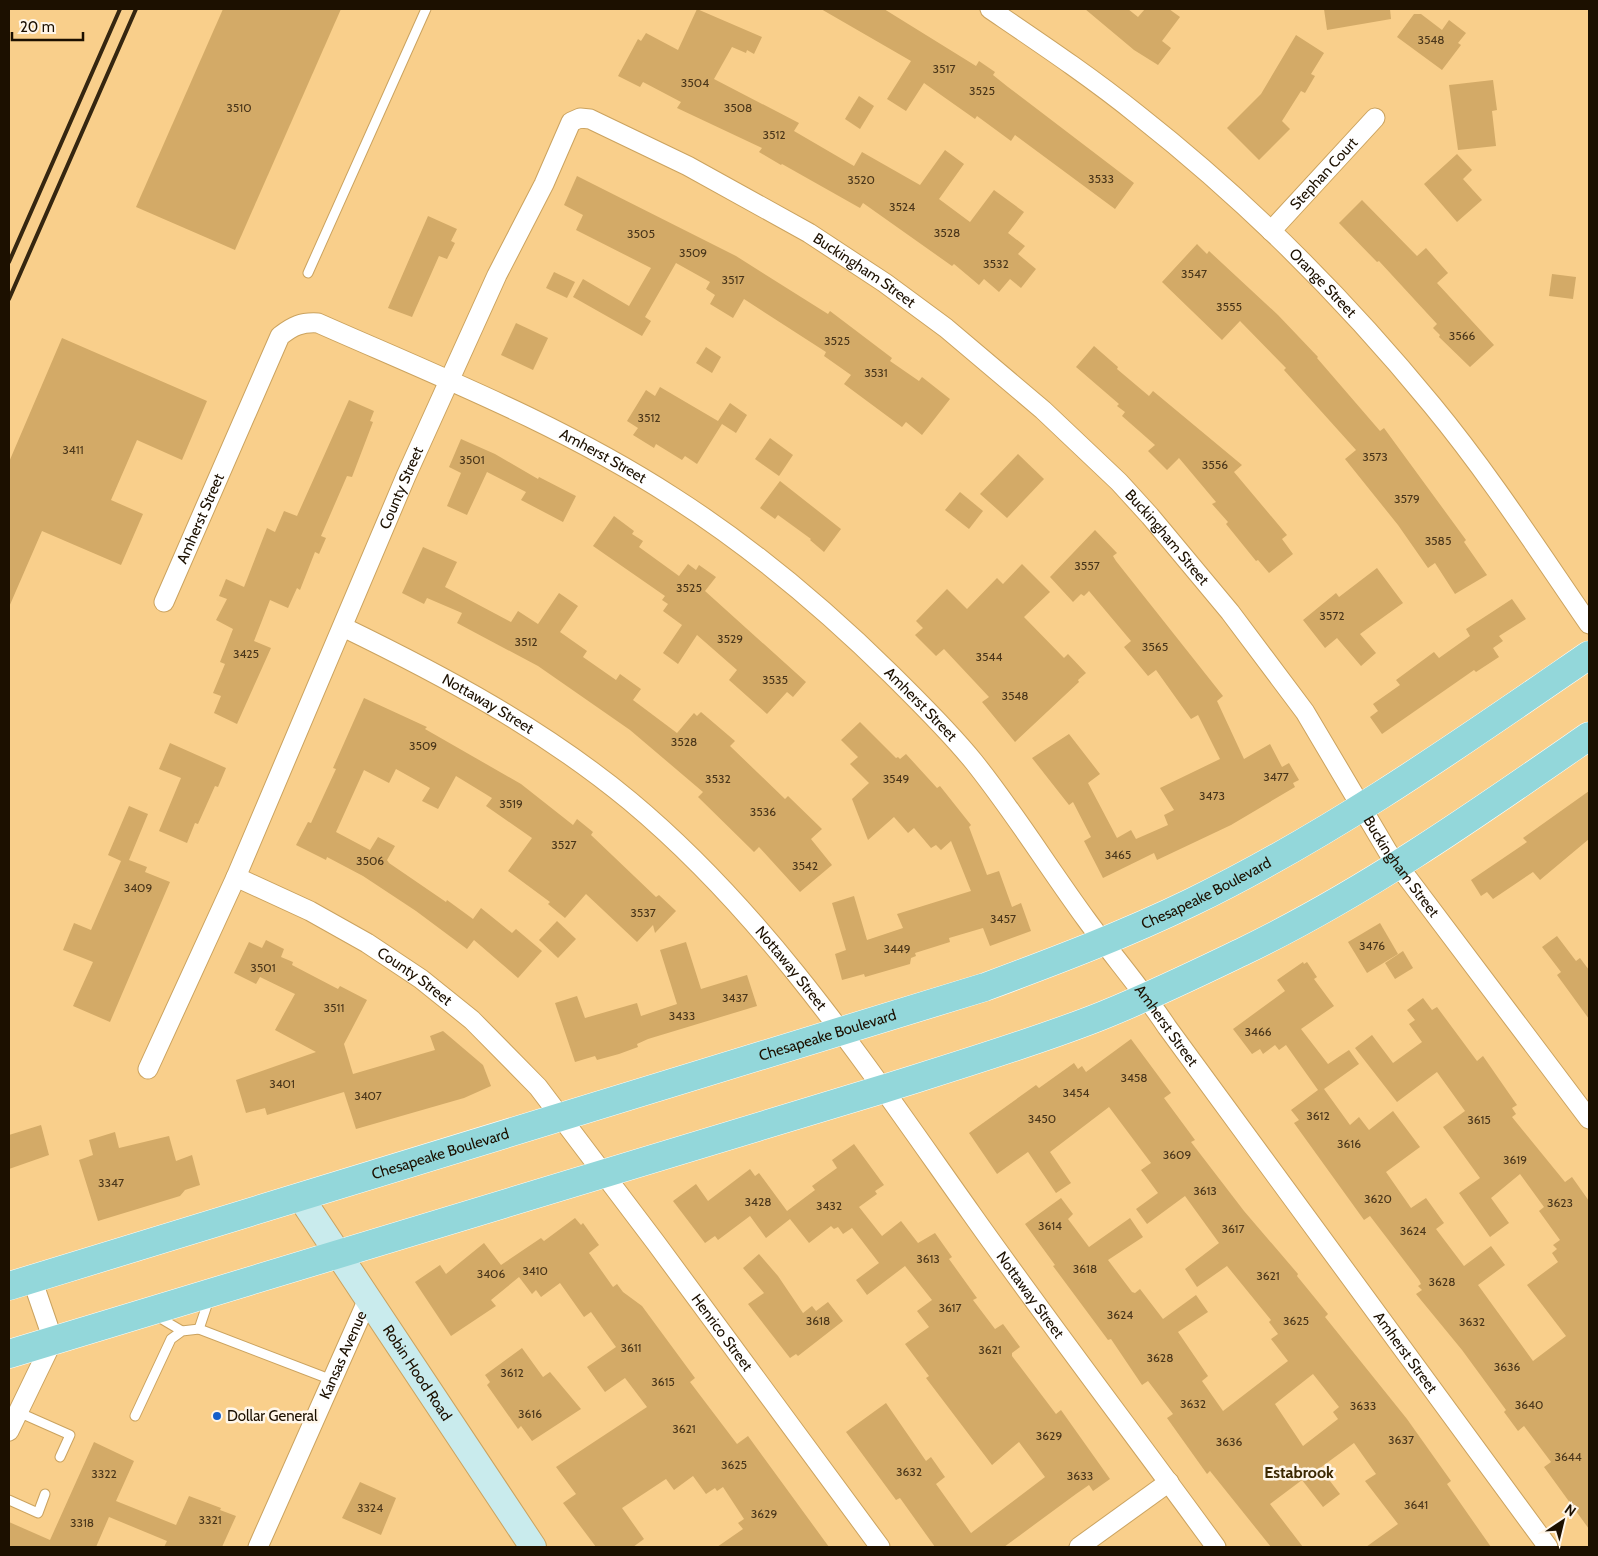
<svg xmlns="http://www.w3.org/2000/svg" width="1598" height="1556" viewBox="0 0 1598 1556" font-family="Cabin,sans-serif">
<rect width="100%" height="100%" fill="#f9cf8b"/>
<g fill="#d3aa67" fill-rule="evenodd">
<path d="M223,9h118l-106,241 -99,-43z"/>
<path d="M697,9l65,28 -8,17 -7,-4 -1,3 -14,-6 -18,32 85,44 -5,8 60,35 8,-14 58,33 25,-35 19,14 -25,35 31,23 24,-32 30,22 -16,21 17,13 -7,8 18,15 -15,19 -11,-9 -11,13 -15,-13 -5,6 -25,-21 -2,2 -89,-63 -3,5 -78,-44 -1,1 -22,-13 3,-4 -85,-40 4,-6 -38,-20 -3,5 -22,-11 20,-37 3,2 5,-8 32,17z"/>
<path d="M821,9h63l92,57 3,-5 16,11 -2,3 15,12 126,96 -19,26 -100,-74 -4,6 -34,-25 -2,3 -51,-36 -18,28 -19,-12 24,-38z"/>
<path d="M1085,9h43l10,8 7,-8h24l11,8 -18,24 9,7 -13,17 -24,-15z"/>
<path d="M1324,9h66l1,10 -64,11z"/>
<path d="M1414,14h7l21,16 7,-10 17,13 -8,10 3,2 -19,25 -45,-33z"/>
<path d="M1296,35l28,18 -13,21 4,2 -10,17 -4,-2 -19,30 8,8 -31,31 -32,-32 34,-34z"/>
<path d="M1493,80l4,30 -5,1 4,35 -38,4 -9,-65z"/>
<path d="M859,96l15,10 -14,23 -15,-10z"/>
<path d="M1457,154l15,16 -9,9 19,21 -25,22 -33,-38z"/>
<path d="M577,176l159,80 92,58 2,-3 62,47 -2,3 29,20 3,-4 28,22 -28,36 -16,-13 -4,5 -58,-43 7,-9 -27,-19 2,-4 -82,-53 -11,19 -23,-14 5,-9 -9,-6 4,-7 -34,-19 -31,54 6,4 -9,15 -69,-39 10,-18 46,27 22,-38 -75,-38 7,-15 -19,-10z"/>
<path d="M1362,200l55,56 9,-8 22,25 -11,10 57,62 -24,22 -31,-30 1,-2 -7,-7 4,-4 -58,-63 -2,1 -38,-39z"/>
<path d="M428,216l29,13 -6,12 4,2 -8,16 -8,-3 -27,61 -24,-9z"/>
<path d="M1197,244l10,10 2,-3 69,64 40,42 -1,1 63,73 4,-3 82,112 -2,2 23,33 -32,19 -20,-31 -7,5 -30,-43 -53,-66 11,-9 -72,-80 2,-2 -46,-47 -18,19 -60,-58z"/>
<path d="M554,272l21,10 -8,16 -21,-10z"/>
<path d="M1552,274l24,3 -3,22 -24,-3z"/>
<path d="M516,323l32,15 -15,32 -32,-15z"/>
<path d="M62,338l145,63 -25,59 -45,-20 -26,60 32,14 -22,51 -79,-34 -33,76v-145z"/>
<path d="M1094,346l24,21 -1,2 32,27 4,-5 89,74 -8,7 53,63 -5,4 11,15 -24,19 -11,-13 -2,1 -30,-37 2,-2 -16,-18 4,-2 -37,-44 -12,12 -19,-19 7,-6 -33,-29 3,-4 -8,-6 2,-2 -43,-37z"/>
<path d="M706,347l15,10 -9,16 -16,-10z"/>
<path d="M660,387l58,34 12,-18 17,12 -11,18 -14,-9 -25,40 -12,-8 -3,4 -26,-16 -2,4 -21,-13 5,-7 -11,-7 19,-31 9,6z"/>
<path d="M349,400l25,11 -4,10 3,1 -21,55 -5,-1 -26,60 5,2 -7,16 -4,-2 -15,38 -3,-2 -9,20 -18,-8 -16,41 17,7 -34,76 -23,-11 7,-17 -8,-3 12,-29 -5,-2 13,-33 -17,-9 11,-21 -8,-3 7,-17 18,8 23,-59 8,4 9,-21 13,5z"/>
<path d="M770,438l23,17 -14,21 -24,-17z"/>
<path d="M461,439l34,15 43,25 1,-2 37,19 -13,26 -42,-22 5,-8 -39,-20 -20,43 -20,-9 14,-33 -12,-6z"/>
<path d="M1018,454l26,25 -37,39 -27,-24z"/>
<path d="M780,481l61,48 -17,23 -14,-12 1,-1 -33,-24 -3,4 -15,-11z"/>
<path d="M960,492l23,19 -14,18 -24,-19z"/>
<path d="M614,516l20,15 -2,3 11,7 -4,6 40,29 9,-12 8,6 3,-5 17,12 -11,14 101,91 -13,15 -6,-5 -20,22 -38,-34 8,-10 -40,-35 -19,29 -15,-11 19,-28 -19,-14 5,-7 -6,-4 3,-4 -72,-50z"/>
<path d="M1095,530l22,23 -4,3 3,5 107,135 -6,5 27,58 26,-15 12,23 7,-4 10,17 -6,3 2,4 -64,38 -74,35 -3,-7 -51,25 -19,-37 7,-4 -18,-35 -4,3 -37,-47 37,-24 31,40 -12,9 29,55 14,-8 5,9 32,-14 -4,-10 10,-5 -14,-22 60,-29 -22,-44 -7,4 -35,-49 -8,6 -24,-29 7,-6 -42,-50 -5,5 -3,-2 -8,8 -23,-25z"/>
<path d="M423,547l34,15 -12,25 66,35 7,-11 20,13 21,-31 19,13 -18,26 27,19 -4,6 33,23 4,-6 21,15 -8,11 44,33 17,-20 3,3 4,-4 34,29 -5,5 55,53 3,-3 34,33 -11,10 21,26 -32,27 -41,-45 -5,5 -56,-55 5,-5 -73,-62 -92,-64 -81,-43 5,-10 -35,-15 -3,6 -22,-11z"/>
<path d="M1022,564l28,28 -26,25 40,41 4,-4 18,19 -8,7 1,2 -64,60 -33,-40 7,-5 -45,-48 -8,7 -21,-21 8,-7 -7,-7 31,-32 20,20 30,-31 6,6z"/>
<path d="M1377,568l26,35 -43,31 16,19 -15,13 -24,-28 -12,10 -22,-28 33,-27 3,4z"/>
<path d="M1512,599l14,20 -27,17 4,5 -10,7 6,9 -23,15 -2,-2 -92,64 -12,-17 8,-6 -5,-7 27,-19 -4,-5 38,-28 5,6 31,-22 -4,-7z"/>
<path d="M364,698l63,29 -2,2 96,55 52,41 4,-6 16,13 -2,3 65,62 3,-2 17,16 -21,22 -2,-8 -16,17 -51,-48 -21,24 -17,-14 2,-2 -42,-31 24,-33 -46,-32 6,-8 -36,-22 -18,33 -16,-8 8,-13 -34,-19 -7,14 -25,-13 -28,62 34,18 8,-13 17,9 -8,14 2,3 57,39 1,-2 26,19 8,-11 31,25 4,-4 26,22 -24,27 -44,-38 -7,9 -51,-38 -53,-35 -36,-19 -1,3 -30,-15 12,-23 3,1 25,-54 -3,-1z"/>
<path d="M860,722l36,36 2,-1 2,2 6,-5 31,34 3,-2 31,39 -2,2 18,48 12,-4 13,36 9,-4 10,28 -41,15 -7,-18 -34,10 1,4 -35,11 1,3 -5,2 -1,6 -45,13 -1,-3 -22,6 -7,-26 11,-4 -14,-47 22,-7 13,44 36,-12 -6,-14 74,-23 -20,-50 -10,9 -5,-5 -5,3 -17,-20 -6,5 -14,-16 -26,23 -16,-41 17,-16 -19,-19 8,-7 -17,-17z"/>
<path d="M170,743l56,25 -8,19 -3,-1 -17,38 -3,-1 -8,20 -28,-12 22,-53 -22,-9z"/>
<path d="M1589,791v48l-49,41 -7,-8 -40,27 -6,-7 -6,4 -10,-16 56,-38 -4,-4z"/>
<path d="M129,806l19,8 -19,46 18,7 -2,5 25,10 -60,140 -37,-16 20,-44 -30,-12 11,-27 17,7 30,-69 -13,-6z"/>
<path d="M557,921l19,18 -18,19 -19,-18z"/>
<path d="M1380,923l18,31 -31,19 -19,-31z"/>
<path d="M1557,936l19,25 4,-3 9,12v49l-32,-44 4,-3 -19,-25z"/>
<path d="M266,940l18,9 -3,8 12,5 -1,3 46,24 2,-3 27,14 -23,44 9,30 82,-24 -5,-14 13,-5 40,34 8,21 -27,12 -108,31 -12,-37 -77,23 -2,-7 -19,5 -10,-33 80,-28 -41,-22 20,-36 -35,-17 -4,7 -22,-11 15,-31 13,6z"/>
<path d="M686,942l15,47 46,-14 10,31 -109,33 -11,5 1,3 -19,7 -22,6 -2,-4 -20,6 -20,-59 22,-7 8,22 52,-15 4,13 36,-12 -17,-54z"/>
<path d="M1403,951l10,17 -18,11 -10,-16z"/>
<path d="M1303,962l1,2 3,-2 10,15 -3,2 20,27 -33,23 27,35 21,-14 10,14 -35,25 26,36 9,-8 10,13 24,-19 27,36 -34,25 25,36 15,-10 18,25 -8,6 28,37 27,-20 14,19 -27,20 55,76 33,-25 -39,-51 31,-23 -6,-9 5,-4 -4,-4 7,-5 -21,-29 5,-4 -24,-33 -29,24 18,25 -19,14 -31,-44 21,-15 -37,-51 22,-16 -28,-39 -40,30 -42,-54 17,-13 21,28 29,-21 -13,-18 6,-4 -8,-10 16,-12 9,12 5,-3 40,54 6,-5 34,49 -5,3 4,6 -4,3 53,65 7,-5 17,24v328l-45,-62 7,-5 -27,-36 -6,5 -14,-19 2,-2 -44,-60 -46,-56 6,-4 -4,-4 3,-2 -2,-4 -49,-64 -6,4 -70,-97 5,-3 -8,-10 27,-20 -32,-45 -7,5 -4,-5 -12,9 -3,-5 -8,5 -19,-25 52,-38 -8,-11z"/>
<path d="M1131,1039l40,54 -7,5 31,42 -4,2 53,69 54,63 -1,2 31,38 -3,3 82,102 44,62 -4,3 44,63h-125l32,-23 -33,-43 11,-7 -22,-31 -34,25 20,26 -17,13 -21,-27 -32,24 33,43h-32l-61,-76 -3,3 -40,-56 6,-4 -25,-33 -6,4 -31,-46 -3,1 -55,-74 2,-1 -30,-41 36,-26 12,16 -5,5 21,28 41,-29 13,19 -35,23 24,32 3,1 5,-4 23,30 33,-24 12,17 -30,20 30,44 -6,5 21,30 65,-50 -17,-22 7,-5 -9,-12 2,-2 -44,-54 -30,21 -12,-18 34,-26 -34,-47 -38,28 -11,-15 22,-16 -17,-23 10,-7 -42,-56 -59,45 21,31 -15,10 -28,-41 -31,22 -28,-41 67,-48 3,3 35,-25 4,6 4,-3 4,6zM1313,1374l26,33 -6,5 5,7 -35,27 -28,-42z"/>
<path d="M41,1125l8,30 -40,14v-34z"/>
<path d="M115,1132l4,16 50,-12 7,25 16,-6 8,30 -15,5 -5,6 -82,25 -19,-61 14,-5 -4,-15z"/>
<path d="M854,1144l30,41 -9,6 2,3 -18,13 23,29 19,-15 17,22 17,-10 17,24 -3,2 28,39 -4,2 22,29 8,-5 17,23 -8,6v3l44,58 5,-4 49,69 -17,12 -4,-6 -13,9 -72,53h-69l-35,-49 -4,2 -50,-68 40,-29 40,58 5,-4 14,20 -9,7 35,49 74,-56 -26,-35 -27,23 -66,-87 3,-2 -24,-32 24,-17 -12,-16 15,-11 -27,-34 -38,29 -11,-15 23,-17 -27,-35 -9,6 -5,-7 -4,2 -3,-3 -22,17 -19,-24 -24,19 -16,-22 -32,24 -3,-4 -10,7 -32,-42 23,-17 12,17 42,-32 5,7 4,-3 28,38 28,-21 -3,-4 25,-18 -5,-8z"/>
<path d="M575,1218l6,7 2,-2 16,22 -10,8 24,34 4,-3 6,8 19,14 53,72 -5,4 47,62 11,-8 81,111h-112l26,-18 -5,-6 6,-4 -21,-32 -6,4 -2,-3 -9,6 -13,-18 -19,14 -8,-11 -44,29 22,31 -11,8h-37l-33,-44 13,-9 -20,-27 91,-60 -22,-29 -20,14 -18,-25 29,-20 -25,-35 -7,5 -24,-34 -19,14 -5,-7 -4,4 -13,-17 -28,23 5,6 -45,30 -36,-54 25,-17 6,9 38,-31 17,22 40,-27 3,3z"/>
<path d="M759,1254l19,22 25,37 9,-7 4,5 12,-9 15,19 -45,35 -2,-2 -6,4 -42,-54 16,-11 -21,-25z"/>
<path d="M522,1348l21,29 7,-5 31,37 -49,32 -11,-15 -3,3 -31,-44 3,-3 -5,-7z"/>
<path d="M94,1442l40,19 -18,40 60,24 13,-29 32,12 -1,2 16,6 -14,31h-58l3,-6 -58,-24 -13,30h-87v-25l41,18z"/>
<path d="M360,1482l36,16 -15,37 -39,-17z"/>
</g>
<g fill="none" stroke-linecap="round" stroke-linejoin="round">
<defs>
<g id="lane">
<path d="M308,273l118,-264"/>
<path d="M155,1315l27,16"/>
<path d="M199,1329l10,-30"/>
<path d="M18,1412l52,23 -10,22"/>
<path d="M135,1416l36,-77 11,-8 17,-2 133,51"/>
<path d="M9,1500l29,13 7,-19"/>
</g>
<g id="street">
<path id="s1" d="M990,9c50,34 101,68 148,106 108,85 207,184 294,290 57,69 106,145 157,219"/>
<path id="s2" d="M1271,231l104,-113"/>
<path id="s3" d="M164,602l116,-266c13,-10 21,-14 38,-13 120,53 244,102 355,174 80,51 152,112 219,178 28,28 57,56 82,87 40,50 74,105 112,157 26,36 56,70 81,108l381,520"/>
<path id="s4" d="M343,627c101,49 200,102 287,174 138,115 238,267 341,412 80,113 164,223 245,334"/>
<path id="s5" d="M236,877l74,34 57,32 54,36 51,41 66,67 118,156 224,304"/>
<path id="s6" d="M148,1069l88,-192 170,-401 91,-201 47,-91 27,-62 9,-4 10,1 98,47 121,67 76,50 61,45 97,82 76,72 31,34 80,96 75,100 83,140 201,267"/>
<path d="M9,1431l44,-91 -21,-61"/>
<path id="s7" d="M258,1547l110,-248"/>
<path d="M1079,1547l90,-65"/>
</g>
<g id="secondary">
<path id="s8" d="M301,1198l232,349"/>
</g>
<g id="primary">
<path id="s9" d="M9,1286l976,-299c70,-26 139,-52 207,-85 140,-68 269,-159 397,-247"/>
<path d="M9,1354l874,-265c70,-22 140,-43 208,-69 52,-20 103,-45 153,-69 122,-59 234,-138 345,-215"/>
</g>
</defs>
<use href="#lane" stroke="#cba35f" stroke-width="11"/>
<use href="#street" stroke="#cba35f" stroke-width="21"/>
<use href="#secondary" stroke="#cba35f" stroke-width="28"/>
<use href="#primary" stroke="#fff" stroke-width="29"/>
<use href="#lane" stroke="#fff" stroke-width="9"/>
<use href="#street" stroke="#fff" stroke-width="19"/>
<use href="#secondary" stroke="#c9ebed" stroke-width="26"/>
<use href="#primary" stroke="#93d7da" stroke-width="28"/>
<g stroke="#352610" stroke-width="4">
<path d="M9,262l111,-253"/>
<path d="M9,299l127,-290"/>
</g>
</g>
<circle fill="#155fca" stroke="#fff6e9" stroke-width="2" cx="217" cy="1416" r="5"/>
<g text-anchor="middle" stroke-width="5" stroke-linejoin="round" paint-order="stroke">
<g font-size="12" fill="#4a361a">
<text x="1431" y="44">3548</text>
<text x="944" y="73">3517</text>
<text x="695" y="87">3504</text>
<text x="982" y="95">3525</text>
<text x="239" y="112">3510</text>
<text x="738" y="112">3508</text>
<text x="774" y="139">3512</text>
<text x="1101" y="183">3533</text>
<text x="861" y="184">3520</text>
<text x="902" y="211">3524</text>
<text x="947" y="237">3528</text>
<text x="641" y="238">3505</text>
<text x="693" y="257">3509</text>
<text x="996" y="268">3532</text>
<text x="1194" y="278">3547</text>
<text x="733" y="284">3517</text>
<text x="1229" y="311">3555</text>
<text x="1462" y="340">3566</text>
<text x="837" y="345">3525</text>
<text x="876" y="377">3531</text>
<text x="649" y="422">3512</text>
<text x="73" y="454">3411</text>
<text x="1375" y="461">3573</text>
<text x="472" y="464">3501</text>
<text x="1215" y="469">3556</text>
<text x="1407" y="503">3579</text>
<text x="1438" y="545">3585</text>
<text x="1087" y="570">3557</text>
<text x="689" y="592">3525</text>
<text x="1332" y="620">3572</text>
<text x="730" y="643">3529</text>
<text x="526" y="646">3512</text>
<text x="1155" y="651">3565</text>
<text x="246" y="658">3425</text>
<text x="989" y="661">3544</text>
<text x="775" y="684">3535</text>
<text x="1015" y="700">3548</text>
<text x="684" y="746">3528</text>
<text x="423" y="750">3509</text>
<text x="1276" y="781">3477</text>
<text x="718" y="783">3532</text>
<text x="896" y="783">3549</text>
<text x="1212" y="800">3473</text>
<text x="511" y="808">3519</text>
<text x="763" y="816">3536</text>
<text x="564" y="849">3527</text>
<text x="1118" y="859">3465</text>
<text x="370" y="865">3506</text>
<text x="805" y="870">3542</text>
<text x="138" y="892">3409</text>
<text x="643" y="917">3537</text>
<text x="1003" y="923">3457</text>
<text x="1372" y="950">3476</text>
<text x="897" y="953">3449</text>
<text x="263" y="972">3501</text>
<text x="735" y="1002">3437</text>
<text x="334" y="1012">3511</text>
<text x="682" y="1020">3433</text>
<text x="1258" y="1036">3466</text>
<text x="1134" y="1082">3458</text>
<text x="282" y="1088">3401</text>
<text x="1076" y="1097">3454</text>
<text x="368" y="1100">3407</text>
<text x="1318" y="1120">3612</text>
<text x="1042" y="1123">3450</text>
<text x="1479" y="1124">3615</text>
<text x="1349" y="1148">3616</text>
<text x="1177" y="1159">3609</text>
<text x="1515" y="1164">3619</text>
<text x="111" y="1187">3347</text>
<text x="1205" y="1195">3613</text>
<text x="1378" y="1203">3620</text>
<text x="758" y="1206">3428</text>
<text x="1560" y="1207">3623</text>
<text x="829" y="1210">3432</text>
<text x="1050" y="1230">3614</text>
<text x="1233" y="1233">3617</text>
<text x="1413" y="1235">3624</text>
<text x="928" y="1263">3613</text>
<text x="1085" y="1273">3618</text>
<text x="535" y="1275">3410</text>
<text x="491" y="1278">3406</text>
<text x="1268" y="1280">3621</text>
<text x="1442" y="1286">3628</text>
<text x="950" y="1312">3617</text>
<text x="1120" y="1319">3624</text>
<text x="818" y="1325">3618</text>
<text x="1296" y="1325">3625</text>
<text x="1472" y="1326">3632</text>
<text x="631" y="1352">3611</text>
<text x="990" y="1354">3621</text>
<text x="1160" y="1362">3628</text>
<text x="1507" y="1371">3636</text>
<text x="512" y="1377">3612</text>
<text x="663" y="1386">3615</text>
<text x="1193" y="1408">3632</text>
<text x="1529" y="1409">3640</text>
<text x="1363" y="1410">3633</text>
<text x="530" y="1418">3616</text>
<text x="684" y="1433">3621</text>
<text x="1049" y="1440">3629</text>
<text x="1401" y="1444">3637</text>
<text x="1229" y="1446">3636</text>
<text x="1568" y="1461">3644</text>
<text x="734" y="1469">3625</text>
<text x="909" y="1476">3632</text>
<text x="104" y="1478">3322</text>
<text x="1080" y="1480">3633</text>
<text x="1416" y="1509">3641</text>
<text x="370" y="1512">3324</text>
<text x="764" y="1518">3629</text>
<text x="210" y="1524">3321</text>
<text x="82" y="1527">3318</text>
</g>
<g font-size="15" fill="#1c1000" stroke="#fff6e9">
<text dy="5" stroke="none"><textPath href="#s2" startOffset="78">Stephan Court</textPath></text>
<text dy="5" stroke="none"><textPath href="#s6" startOffset="1371">Buckingham Street</textPath></text>
<text dy="5" stroke="none"><textPath href="#s1" startOffset="432">Orange Street</textPath></text>
<text dy="5" stroke="none"><textPath href="#s3" startOffset="646">Amherst Street</textPath></text>
<text dy="5" stroke="none"><textPath href="#s6" startOffset="634">County Street</textPath></text>
<text dy="5" stroke="none"><textPath href="#s3" startOffset="91">Amherst Street</textPath></text>
<text dy="5" stroke="none"><textPath href="#s6" startOffset="1776">Buckingham Street</textPath></text>
<text dy="5" stroke="none"><textPath href="#s4" startOffset="164">Nottaway Street</textPath></text>
<text dy="5" stroke="none"><textPath href="#s3" startOffset="1051">Amherst Street</textPath></text>
<text dy="5" stroke="none"><textPath href="#s6" startOffset="2181">Buckingham Street</textPath></text>
<text dy="5" stroke="none"><textPath href="#s9" startOffset="1261">Chesapeake Boulevard</textPath></text>
<text dy="5" stroke="none"><textPath href="#s4" startOffset="569">Nottaway Street</textPath></text>
<text dy="5" stroke="none"><textPath href="#s5" startOffset="205">County Street</textPath></text>
<text dy="5" stroke="none"><textPath href="#s3" startOffset="1456">Amherst Street</textPath></text>
<text dy="5" stroke="none"><textPath href="#s9" startOffset="856">Chesapeake Boulevard</textPath></text>
<text dy="5" stroke="none"><textPath href="#s9" startOffset="451">Chesapeake Boulevard</textPath></text>
<text dy="5" stroke="none"><textPath href="#s4" startOffset="974">Nottaway Street</textPath></text>
<text dy="5" stroke="none"><textPath href="#s5" startOffset="678">Henrico Street</textPath></text>
<text dy="5" stroke="none"><textPath href="#s3" startOffset="1861">Amherst Street</textPath></text>
<text dy="5" stroke="none"><textPath href="#s7" startOffset="210">Kansas Avenue</textPath></text>
<text dy="5" stroke="none"><textPath href="#s8" startOffset="210">Robin Hood Road</textPath></text>
</g>
<g font-size="15" fill="#1c1000" stroke="#fff6e9" text-anchor="start">
<text x="227" y="1421">Dollar General</text>
</g>
<g font-size="16" font-weight="bold" fill="#3b2802" stroke="#fff6e9">
<text x="1299" y="1478">Estabrook</text>
</g>
</g>
<rect width="1598" height="1556" fill="none" stroke="#1c1000" stroke-width="20"/>
<g transform="translate(1563 1521) rotate(35)" stroke="#fff6e9" stroke-width="4" paint-order="stroke">
<path d="M0-4L9 19L0 12L-9 19Z" fill="#1c1000"/>
<text y="-8" font-size="14" font-weight="bold" text-anchor="middle" fill="#1c1000">N</text>
</g>
<path d="M12 32v8h71v-8" fill="none" stroke="#1c1000" stroke-width="2.5"/>
<text x="20" y="32" font-size="15" fill="#1c1000" stroke="#fff6e9" stroke-width="4" paint-order="stroke">20 m</text>
</svg>
